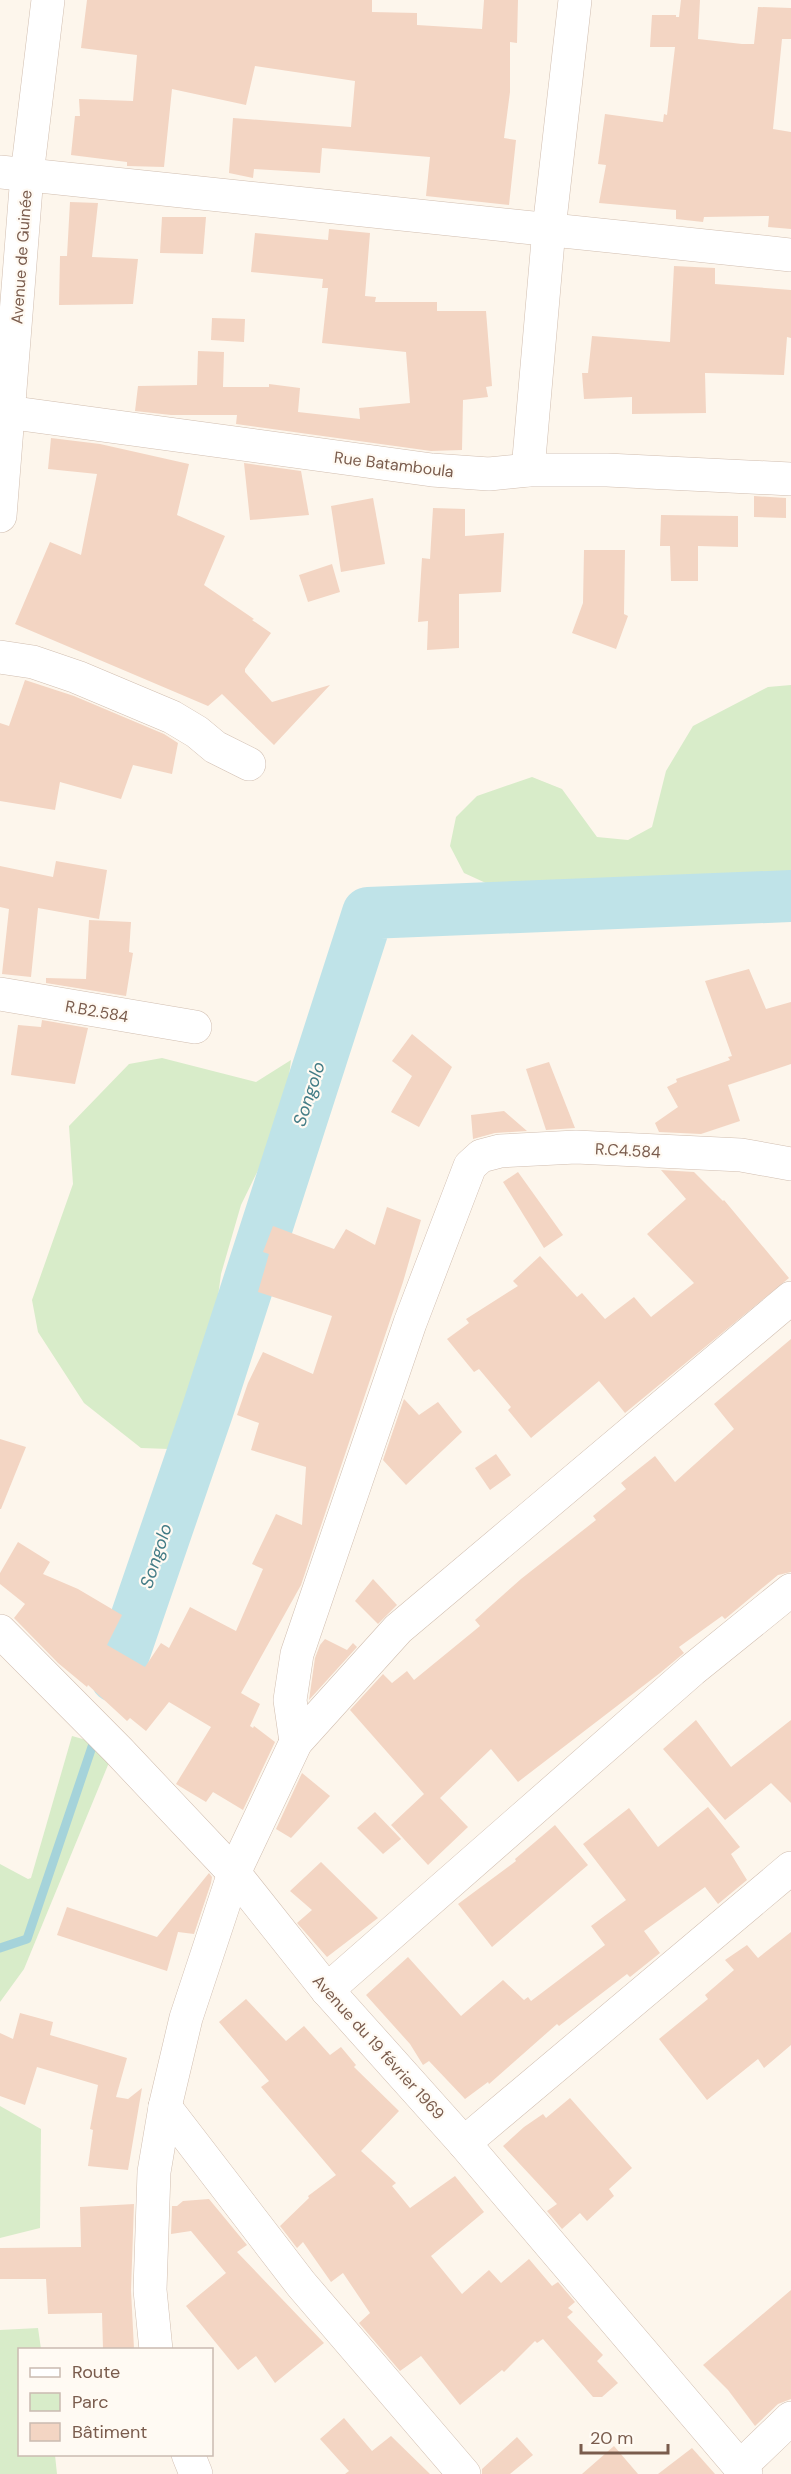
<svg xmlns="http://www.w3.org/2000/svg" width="791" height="2474" viewBox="0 0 791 2474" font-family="'DM Sans',sans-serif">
<rect width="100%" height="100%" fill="#fdf6ec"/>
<g fill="#d8ecc9">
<path d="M791,685v200l-222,7 -81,-8 -24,-11 -14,-27 6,-29 21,-21 55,-19 30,12 35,48 31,3 24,-13 14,-56 27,-45 75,-39z"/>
<path d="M162,1058l94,24 35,-22 -7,57 -43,88 -20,69 -18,134 -11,28 -23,13 -28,-1 -57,-45 -46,-71 -6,-32 41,-116 -4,-58 60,-62z"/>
<path d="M72,1736l43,12 -91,221 -24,33v-138l28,15 3,-1z"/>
<path d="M0,2106l41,23 -1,99 -40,10z"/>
<path d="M38,2328l3,21 -21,1v104l35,1 2,19h-57v-144z"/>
</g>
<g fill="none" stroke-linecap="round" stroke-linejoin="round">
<path stroke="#a5d3da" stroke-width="9" d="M0,1948l27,-9 68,-201"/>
<path stroke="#bfe3e8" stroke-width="52" d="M116,1677l92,-268 160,-496 423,-17"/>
</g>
<g fill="#f3d5c3">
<path d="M87,0h285v12l45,1v12l65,4 2,-29h34l-1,43 -7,-1v50l-6,46 12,2 -7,65 -83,-9 4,-39 -108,-9 -2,25 -66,-4 -1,9 -24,-5 4,-55 118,9 4,-46 -100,-15 -9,39 -74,-16 -8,78 -37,-1v-4l-56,-7 4,-39h5l-1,-17 54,2 4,-46 -56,-7z"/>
<path d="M681,0h19l-2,39 44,5h12l4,-37 33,1v31h-9l-9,90 18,3v97l-23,-2 1,-11 -65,1 -1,5 -27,-3v-9l-77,-7 7,-38 -8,-1 7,-50 58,8 1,-8 3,1 8,-68h-25l2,-32h24v2h3z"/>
<path d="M70,202l28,1 -6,54 46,2 -5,45 -74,1 1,-49h7z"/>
<path d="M162,217h44l-3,37 -43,-1z"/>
<path d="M329,229l41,4 -5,63 11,1 -1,5h62v9h49l6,75 -6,1 2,10 -25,3 -1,50 -31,1 -195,-27 1,-9h-66l-36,-4 3,-25 59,-1 1,-34 26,1 -1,35h46v-3l31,4 -2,24 62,7 -1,-11 51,-5 -4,-51 -84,-9 6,-55h-6l1,-9 -72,-7 4,-39 73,7z"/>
<path d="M674,266l41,2v16l76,6v48l-4,-1 -3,38 -79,-2 1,40 -74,1v-17l-48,2 -2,-26h6l4,-37 78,6z"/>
<path d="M212,318l33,1 -1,23 -33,-2z"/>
<path d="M51,438l49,6 89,20 -12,51 48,21 -21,49 50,34 -2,1 19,13 -26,36v3l27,30 58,-17 -56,60 -52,-51 -14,12 -193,-82 35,-82 31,13 16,-81 -49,-5z"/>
<path d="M244,463l57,8 8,44 -59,5z"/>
<path d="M754,496l32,2v20l-32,-1z"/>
<path d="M373,498l12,66 -44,8 -10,-66z"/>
<path d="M433,508l32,1v27l39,-3 -3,59 -42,2v54l-32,2 1,-29 -10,1 4,-64 8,1z"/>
<path d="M661,515l77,1v31l-40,-1v35h-27l-1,-35h-10z"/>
<path d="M584,550h41l-1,64 4,2 -12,33 -44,-16 11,-30z"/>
<path d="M332,564l8,28 -32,10 -9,-27z"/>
<path d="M25,680l49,16 90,38 14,9 -6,31 -39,-9 -12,34 -61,-17 -5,28 -55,-9v-78l9,3z"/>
<path d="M56,861l51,9 -8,49 -61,-11 -7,69 -29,-3 7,-65 -9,-2v-41l53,11z"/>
<path d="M89,920l42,2 -2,30 4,1 -7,43 -80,-13v-5l40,1z"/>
<path d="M749,969l17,40 25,-7v62l-63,21 12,36 -39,13 -42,-2 -4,-9 23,-16 -11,-20 10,-5 -1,-3 54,-19 -2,-3 4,-1 -27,-75z"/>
<path d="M42,1020l46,8 -13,56 -64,-9 7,-50 23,2z"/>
<path d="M412,1034l40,33 -33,60 -28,-15 21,-36 -20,-15z"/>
<path d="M549,1062l26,66 -29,2 -20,-61z"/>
<path d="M504,1111l23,20 -32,2 -22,6 -2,-24z"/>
<path d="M661,1170l33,2 29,29 1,-1 65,78 -164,135 -26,-32 -68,57 -23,-28 3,-3 -32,-38 -5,3 -27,-33 22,-16 -3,-4 52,-33 -5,-5 27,-25 37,41 5,-4 23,26 29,-22 17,20 43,-34 -47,-49 39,-35z"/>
<path d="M518,1172l45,63 -19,13 -41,-66z"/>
<path d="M387,1207l34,13 -18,62 -102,303 -60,108 19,11 -10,22 3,2 1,-2 21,16 -32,68 -30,-18 -7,10 -30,-18 35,-57 -42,-25 -23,29 -16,-13 -3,3 -39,-36 -1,2 -29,-24 -44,-45 11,-14 -25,-20v-11l18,-31 32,20 -7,12 35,15 44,26 -15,30 38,22 16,-24 8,5 21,-41 46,24 27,-62 -11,-5 24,-50 26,11 4,-58 -55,-17 8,-27 -22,-8 11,-32 15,-31 50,22 19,-58 -74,-24 11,-38 -6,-2 10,-26 61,23 12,-20 29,16z"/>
<path d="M791,1339v233l-13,3 -53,44 -3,-3 -43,31 5,6 -24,20 -142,109 -27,-33 -51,49 28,29 -40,38 -37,-40 33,-31 -74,-84 33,-36 9,9 15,-12 7,9 66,-54 -5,-6 46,-41 75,-59 -3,-4 33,-27 -5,-6 34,-27 20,26 59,-53 -20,-25z"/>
<path d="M404,1399l15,16 19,-13 24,30 -56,53 -23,-25z"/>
<path d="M0,1439l26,8 -25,62h-1z"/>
<path d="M496,1454l15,21 -21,15 -15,-22z"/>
<path d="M373,1579l24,26 -19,19 -23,-23z"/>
<path d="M325,1639l22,11 6,-7 4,4 -48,53 6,-42 5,-13z"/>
<path d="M696,1720l35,47 60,-47v83l-20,-20 -46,37 -62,-71z"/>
<path d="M302,1773l28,23 -39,42 -15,-9z"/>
<path d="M708,1807l32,40 -9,7 16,26 -29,24 -13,-17 -61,44 16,22 -30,24 -3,-3 -68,52 -2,-2 -68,60 -1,-2 -23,17 -36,-38 -6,4 -13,-21 -44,-49 42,-38 53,59 42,-36 21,20 4,-3 3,4 74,-56 -14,-19 35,-26 -43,-56 46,-36 29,39z"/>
<path d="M375,1812l26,27 -18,15 -26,-26z"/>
<path d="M555,1825l33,40 -96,82 -34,-43 58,-43 -1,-2z"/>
<path d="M321,1862l57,56 -51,39 -30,-34 15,-13 -22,-19z"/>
<path d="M209,1873l3,4 -1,6 -17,51 -16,-2 -11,39 -110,-36 10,-28 90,30z"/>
<path d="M791,1932v113l-27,23 -6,-9 -51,41 -48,-61 49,-40 -3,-4 29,-25 -9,-10 22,-15 11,13z"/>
<path d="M246,1999l40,42 18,-15 26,29 11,-8 15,18 -2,2 45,44 -38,40 35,32 -4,3 18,22 45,-32 29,36 -53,44 31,38 27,-24 12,13 28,-24 23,27 6,-4 17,20 -7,6 5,4 -6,5 36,38 -6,6 21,22 -16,14h-9l-50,-58 -6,4 -2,-2 -31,31 -2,-2 -42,35 -39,-49 -21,15 -41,-48 11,-10 -27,-40 -12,9 -28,-40 -6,6 -17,-22 29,-28 -1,-2 28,-21 -75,-88 8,-6 -50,-59z"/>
<path d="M20,2013l33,9 -3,13 77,23 -11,39 12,2 14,-11 -14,82 -40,-4 5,-36 -3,-1 8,-44 -61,-18 -12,38 -25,-9v-63l13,6z"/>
<path d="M570,2098l62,70 -23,21 5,7 -27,25 -7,-8 -18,16 -15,-18 10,-7 -54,-58 21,-19 19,-13 3,4z"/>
<path d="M209,2199l38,46 -10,7 87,91 -49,40 -19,-27 -18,14 -52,-64 40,-33 -35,-42 -20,3 1,-28h5l6,-5z"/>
<path d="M134,2204l-3,86 3,59h-31l-1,-36 -54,1 -2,-35h-46v-31l81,-1 -1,-40z"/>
<path d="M791,2290v109l-13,5 -23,22 -27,-36 -25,-25z"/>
<path d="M344,2418l28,33 19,-15 39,38h-85l4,-3 -29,-32z"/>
<path d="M517,2437l16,18 -23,19h-28v-5z"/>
<path d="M614,2446l24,28h-56z"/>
<path d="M692,2448l23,26h-57z"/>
</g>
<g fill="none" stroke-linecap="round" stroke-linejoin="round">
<defs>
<g id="minor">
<path d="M0,172l791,83"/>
<path d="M0,411l432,59 57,4 39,-4h79l184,9"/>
<path d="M528,470l21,-241 26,-229"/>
<path d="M0,516l27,-341 21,-175"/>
<path d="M0,657l33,5 44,15 95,40 25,15 18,15 34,17"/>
<path d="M0,994l195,33"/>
<path d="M0,1631l118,119 116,123 93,117 137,153 282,331"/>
<path d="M296,1742l-6,-42 7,-46 113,-331 60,-157 11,-10 19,-5 76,-4 165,8 50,9"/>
<path d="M327,1990l365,-320 99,-80"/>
<path d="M165,2107l136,177 163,190"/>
<path d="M464,2143l327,-275"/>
<path d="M156,2350l-6,-60 4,-118 11,-65 21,-89 48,-145 62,-131 102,-113 393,-331"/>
<path d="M188,2454l8,20"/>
<path d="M740,2467l51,-49"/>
</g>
</defs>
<use href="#minor" stroke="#d1beb0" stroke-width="34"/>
<use href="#minor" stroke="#fff" stroke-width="33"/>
</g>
<g text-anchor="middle" stroke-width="4.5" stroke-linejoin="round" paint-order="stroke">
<g font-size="16" fill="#7a5c4d" stroke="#fffaf3">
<text transform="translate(21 257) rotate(-86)" y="6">Avenue de Guinée</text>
<text transform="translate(394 464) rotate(7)" y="6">Rue Batamboula</text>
<text transform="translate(97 1011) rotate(10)" y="6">R.B2.584</text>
<text transform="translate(628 1150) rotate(3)" y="6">R.C4.584</text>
<text transform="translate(379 2047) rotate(48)" y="6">Avenue du 19 février 1969</text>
</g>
<g font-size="18" font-style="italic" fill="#437c86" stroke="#fffaf3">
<text transform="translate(309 1094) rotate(-72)" y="6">Songolo</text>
<text transform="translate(156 1556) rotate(-72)" y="6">Songolo</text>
</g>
</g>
<rect x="18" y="2348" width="195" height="108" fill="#fffaf3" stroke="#cabbb1" stroke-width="1.5"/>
<rect x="30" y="2368" width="30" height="9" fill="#ffffff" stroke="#cabbb1" stroke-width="1.5"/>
<text x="72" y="2378" font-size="18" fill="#7a5c4d">Route</text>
<rect x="30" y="2393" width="30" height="18" fill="#d8ecc9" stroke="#cabbb1" stroke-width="1.5"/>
<text x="72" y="2408" font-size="18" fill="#7a5c4d">Parc</text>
<rect x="30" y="2423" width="30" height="18" fill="#f3d5c3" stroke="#cabbb1" stroke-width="1.5"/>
<text x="72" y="2438" font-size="18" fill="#7a5c4d">Bâtiment</text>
<path d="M581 2444v9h87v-9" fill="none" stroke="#7a5c4d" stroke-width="3"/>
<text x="590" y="2444" font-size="18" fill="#7a5c4d" stroke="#fffaf3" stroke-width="4.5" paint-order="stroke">20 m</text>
</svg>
